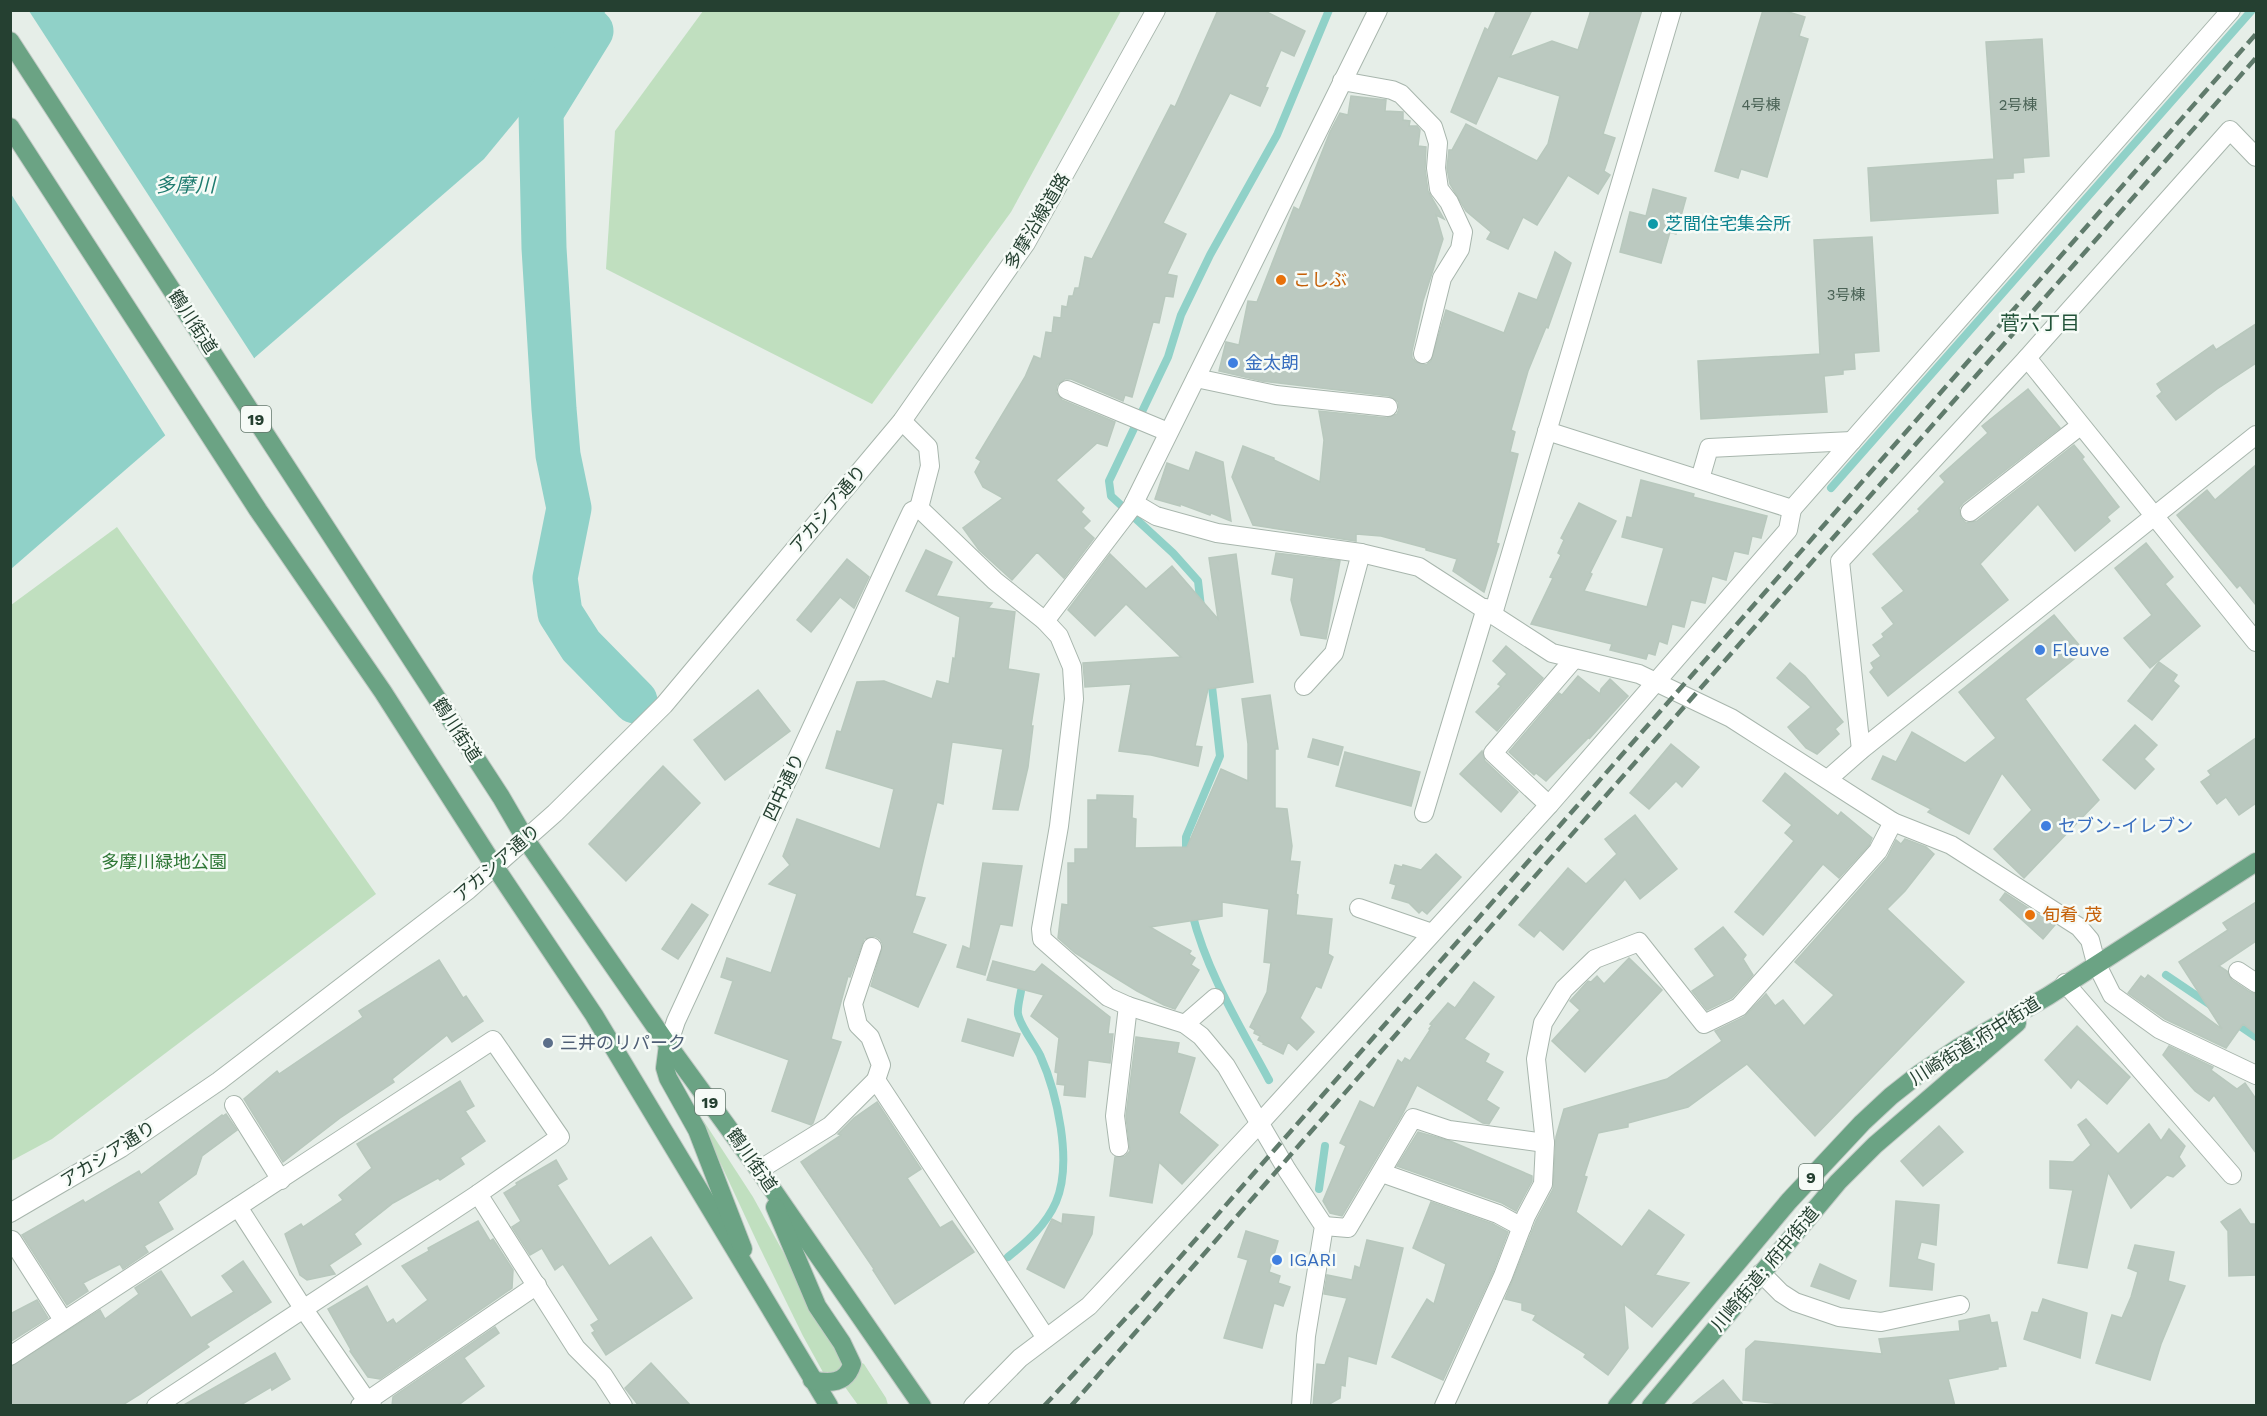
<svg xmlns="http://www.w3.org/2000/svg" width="2267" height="1416" viewBox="0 0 2267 1416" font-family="'Work Sans','Noto Sans JP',sans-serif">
<rect width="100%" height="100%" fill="#e6eee8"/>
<g fill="#c0dfbf">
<path d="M703,11h418l-110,201 -139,192 -266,-135 9,-138z"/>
<path d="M117,527l259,367 -324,245 -41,22v-556z"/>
<path d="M699,1117l4,3 50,77 90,164 -5,10 -14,3 -21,-38 -45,-92z"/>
<path d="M860,1362l4,2 22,34 2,7h-30l-13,-18 5,-5z"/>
</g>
<path fill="#90d1c8" d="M11,11h595l-122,148 -473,410z"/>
<path fill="#e6eee8" d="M11,11h18l227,350 -89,77 -156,-244z"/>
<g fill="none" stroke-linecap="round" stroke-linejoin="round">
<g stroke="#90d1c8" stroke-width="8">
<path d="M1831,488l421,-478"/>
<path d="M1201,607l-3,-26 -25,-28 -62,-57 -2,-15 59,-124 13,-42 29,-60 67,-120 52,-125"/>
<path d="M1186,857v-20l34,-81 -9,-78"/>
<path d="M1192,913c15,60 48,113 77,167"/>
<path d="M2166,975l46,31"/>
<path d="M2234,1022l22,15"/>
<path d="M1319,1189l6,-43"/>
<path d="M1008,1257c19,-15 38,-32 48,-55 17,-40 1,-109 -16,-147 -6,-12 -20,-29 -22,-41 -1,-6 2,-16 3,-23"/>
</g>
<path stroke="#90d1c8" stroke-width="45" d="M591,31l-50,81 3,136 10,161 4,46 11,53 -14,70 5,35 21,33 54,55"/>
</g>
<g fill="#bbc9c0" stroke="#b8c8bd" stroke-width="1.5">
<path d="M1218,10h45l42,21 -11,25 -13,-6 -16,37 3,1 -8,18 -30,-13 -67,130 23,11 -19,40 10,2 -4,21 -8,-1 -6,27 -6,-1 -21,75 -7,-2 -2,6 -52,-22h-6l-8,6 -1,7 6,8 53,22 -8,24 -10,-3 -41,37 28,28 -3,4 9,9 -7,7 11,10 -30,40 -27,-26 -25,28 -33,-30 -16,-22 40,-30 -20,-11 -8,-15 6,-11 -5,-3 49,-81 9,-21 7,3 5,-27 6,1 2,-16 7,1 1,-12 5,1 2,-11h4l2,-8h4l6,-31 7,2 79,-154 4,2z"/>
<path d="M1497,10h35l-22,47 42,-16 26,9 13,-40h51l-39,124 12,4 -11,33 6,4 -12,19 -30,-19 -31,50 -14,-8 -15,32 -21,-10 4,-7 -25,-21 -16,-27 -3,-16 2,-18h3l14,-26 71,37 11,-17 12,-48 -62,-20 -22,48 -25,-12 34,-84 3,2z"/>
<path d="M1763,10h19l23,7 -6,19 9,3 -41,138 -26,-8 -3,9 -23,-7z"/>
<path d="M2042,39l7,117 -26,2 1,14 -11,1v5l-17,1 2,34 -127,8 -3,-53 126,-9 -8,-117z"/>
<path d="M1351,96l35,4 -1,11 18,1v8l7,1 -1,5h8l3,4 -2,16 8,1 -1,22 3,22 16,28 -8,-4 7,24 -20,62 -11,50v7l4,4 10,3 5,-4 15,-51 58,23 15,-40 18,7 18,-48 16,11 -23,65 -2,-1 -18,44 -17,59 4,2 -5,20 8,2 -22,89 3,1 -15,48 -31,-21 4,-12 -31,-9v-2l-45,-12 -25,-2v7l-103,-16 -21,-48 11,-31 31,12v2l46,22 4,-42 -5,-29 68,7 10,-4 2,-5 -1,-7 -9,-6 -127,-15 -43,-10 7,-29 13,3 9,-44 9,1 37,-95 5,3 31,-78 10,-19 8,2z"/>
<path d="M1653,189l33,9 -10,36 -6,-2 -9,31 -41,-11 10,-40 16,4z"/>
<path d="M1872,237l7,114 -25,2 1,16 -12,1v4l-19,2 3,36 -126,7 -3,-58 122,-7 -6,-114z"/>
<path d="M2256,324v39l-39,26 -41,31 -19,-24 5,-4 -5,-8 56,-39 3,5z"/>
<path d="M2028,389l32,39 -97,75 -4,5 2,10 5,5 11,-2 97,-76 10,12 -2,2 37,48 -12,10 3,4 -35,30 -37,-47 -58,60 28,36 -120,96 -18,-24 4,-4 -3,-5 10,-7 -8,-11 11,-8 -2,-3 12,-10 -12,-16 22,-17 -31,-37 47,-43 -2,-2 27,-27 -5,-6 48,-43 -6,-7z"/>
<path d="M1196,452l27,10 8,59 -20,-8 -1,2 -30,-11v2l-25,-7 12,-36 22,8z"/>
<path d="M2256,465v140l-16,-20 -3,3 -60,-73 30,-25 8,10z"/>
<path d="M1641,480l53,14 -1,3 74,19 -6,22 -9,-2 -4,18 -14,-3 -8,29 -14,-4 -7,27 -14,-3 -7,27 -12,-3 -5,20 -8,-3 -4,14 -7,-2 -2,6 -36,-9 2,-6 -81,-20 22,-46 -3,-1 11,-22 -3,-2 6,-13 -3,-2 18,-35 37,18 -26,52 2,1 -8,17 63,16 17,-59 -42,-11 5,-20 5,1z"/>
<path d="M2146,543l27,34 -8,7 35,42 -50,42 -26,-30 28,-23 -37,-47z"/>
<path d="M926,550l26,12 -16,34 56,7 -4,5 27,4 -7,57 31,5 -8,52h2l-5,41 -10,43 -25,-1 10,-60 -51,-7 -9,62 -6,-2 -22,94 10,2 -13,35 34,12 -28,62 -47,-21 12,-41 -3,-6 -5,-3 -11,3 -14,38 -2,-1 -17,63 10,3 -28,81 -2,2 -39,-14 17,-51 -74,-27 18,-52 -12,-4 6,-19 44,15 26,-79 -28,-10 21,-19 -7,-9 14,-37 83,30 14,-60 -68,-21 11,-37 4,1 16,-50 27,-1 48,18 5,-18 12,3 4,-26 2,1 5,-42 -54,-26z"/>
<path d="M1276,553l64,8 -14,78 -25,-4 -10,-35 3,-22 -22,-4z"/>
<path d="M1110,554l36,35 26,-23 46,53 -9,-61 27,-4 17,128 -45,7 -13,57 7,1 -4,19 -47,-11 -32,-4 12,-67 -46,3 -2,-24 98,-6 -55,-53 -31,32 -27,-26z"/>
<path d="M847,559l22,18 -15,31 -14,-11 -29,35 -14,-12z"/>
<path d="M2054,615l30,36 -59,48 74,101 -75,78 -30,-29 38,-39 -30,-37 -33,61 -41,-22 3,-3 -59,-30 11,-23 13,6 16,-30 53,31 31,-25 -37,-46z"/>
<path d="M1506,646l37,32 -46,53 -21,-19 25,-26 -3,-2 9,-10 -14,-13z"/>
<path d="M2159,662l18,13 -4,6 6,5 -27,34 -24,-19z"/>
<path d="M1790,663l15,13 38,46 -8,7 4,5 -22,20 -11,-6 -18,-21 23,-20 -34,-29z"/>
<path d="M1578,676l22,18 1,-5 9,-10 18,17 -39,43 1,-3 -44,45 -10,-8 -2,2 -25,-23 50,-59 3,2z"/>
<path d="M758,690l32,41 -65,49 -31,-40z"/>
<path d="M1270,695l8,54h-3v59l12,1 5,37 -2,15 10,1 -4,32 2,1 -2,20 36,4 -4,35 5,3 -12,31 -5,-2 -16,32 14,14 -17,18 -9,-8 -5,12 -20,-10 1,-1 -6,-3 2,-4 -6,-3 1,-3 -5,-3 17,-35 4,-29 -7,-1 5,-53 -47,-7v14l-72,11 41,24 -2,3 6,4 -4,7 8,5 -24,39 -11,-4 -27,-14 -62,-38 -17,-15 4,-34 6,1v-42h7v-14h13v-49h9v-5l36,1 -1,22 4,1 -1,29 52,-1 34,-78 27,12v-37l-6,-45z"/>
<path d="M2135,725l22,20 -13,14 10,10 -19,20 -32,-29z"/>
<path d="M2256,738v65l-17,12 -13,-18 -9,7 -16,-22 10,-7 -3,-4z"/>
<path d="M1313,739l30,8 -5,18 -30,-8z"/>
<path d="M1671,744l28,23 -17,20 -6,-6 -27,28 -19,-16z"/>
<path d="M1482,751l3,10 33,31 -17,20 -41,-38z"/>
<path d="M1345,752l75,20 -9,34 -75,-20z"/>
<path d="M663,766l37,37 -74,78 -37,-37z"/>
<path d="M1785,773l53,43 3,-4 31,26 -3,7 -30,33 -16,-14 -60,71 -28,-23 59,-71 -9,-8 7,-8 -29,-24z"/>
<path d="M1635,815l42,54 -37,30 -15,-20 -62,71 -23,-20 -6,7 -15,-12 49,-57 18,16 31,-30 -12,-15z"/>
<path d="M1905,839l21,8 8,7 -29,37 -18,18 77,73 -149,154 -68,-72 -59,43 -60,16v4l-30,6 -14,43 3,1 -11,35 46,35 27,-37 35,25 -29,40 34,8 -37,44 -28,-23 4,44 -20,27 -24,-18 2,-3 -53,-34 3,-5 -14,-5v-7l-17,-4 31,-78 17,-32 3,-52 8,-28 103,-30 55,-38 -7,-10 29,-14 22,-23 9,12 8,-6 21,26 30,-31 -39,-33 92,-104 9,-18 5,4z"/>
<path d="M1436,854l25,23 -34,37 -5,-4 -3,3 -10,-10 -17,-5 4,-13 -6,-2 5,-18 7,2 1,-2 18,5z"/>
<path d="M983,863l39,3 -10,60 -12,-2 -15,51 -28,-8 6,-21 7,3z"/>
<path d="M2005,893l50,32 -12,14 -43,-39z"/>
<path d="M2256,902v39l-37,25 8,5 5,9 18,12 6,2v40l-13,-10 -17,24 -61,-29 -37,-26 13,-17 4,3 3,-4 74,54 -43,-67 49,-32 -5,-7z"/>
<path d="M692,904l16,11 -30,44 -16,-10z"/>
<path d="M1723,927l23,28 -3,4 10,16 -21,23 -25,12 -15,-19 23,-15 -20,-27z"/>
<path d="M1629,958l33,32 -77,82 -33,-31 28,-31 -10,-9 18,-20 3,1 6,-6 7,8z"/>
<path d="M439,960l24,38 3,-2 17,25 -31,21 -5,-7 -55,44 2,3 -54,36 -57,44 -39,-63 33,-28 2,3 84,-57 -4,-6z"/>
<path d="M993,961l42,11 7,-8 68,53 -2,17h5l-3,29 -22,-3 -3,37 -21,-2 1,-10 -8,-1 1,-11 -3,-1 4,-34 -28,-22 13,-21 -57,-15z"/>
<path d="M1474,982l20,15 -30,42 25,15 -4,8 18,10 -17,28 13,8 -10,16 -6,-1 -66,-38 -15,30 -60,101 -12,-3 -7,-12 23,-55 -6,-3 20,-42 14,7 24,-48 4,3 3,-5 5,3 20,-31 -1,-1 3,-4 -2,-1 18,-21 7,5z"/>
<path d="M968,1019l52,15 -7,22 -51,-15z"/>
<path d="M2077,1026l53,51 -23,27 -29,-25 -7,9 -26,-28z"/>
<path d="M1136,1037l43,6 -2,10 18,5 -16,55 39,32 -36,39 -23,-22 -7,41 -42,-7 5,-39 10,-1 5,-5 -4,-35z"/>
<path d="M2169,1046l44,21 -2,3 26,19 8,-6 11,16v54l-42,-58 -5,6 -14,-10 -32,-36z"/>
<path d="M460,1081l14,25 -9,5 20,30 -25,17 4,6 -24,16 -2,-2 -45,25 -39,31 7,10 -32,21 6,9 -28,6 -7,-5 -15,-41 16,-10 2,3 40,-27 -4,-5 33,-27 -15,-24z"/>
<path d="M877,1102l44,67 -14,9 33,50 12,-7 22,31 -79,52 -22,-34 1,-1 -73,-107 40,-27 -3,-1 16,-16z"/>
<path d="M226,1114l11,16 -35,26 -6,18 -38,28 15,27 -29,17 4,6 -25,17 -3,-5 -37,19 5,8 -21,14 -45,-70 61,-35 2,3 54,-32 2,4 81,-60 1,1z"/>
<path d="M2086,1119l32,35 31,-30 12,17 8,-12 16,17 -6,11 6,9 -12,11 -6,-2 -36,33 -23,-36 -21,96 -29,-5 15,-73 -23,-2v-27l23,1 18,-17 -13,-20z"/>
<path d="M1939,1126l24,26 -40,34 -22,-25z"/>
<path d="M1418,1132l32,9 82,35v5l-16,30 -14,-8 -105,-37z"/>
<path d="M556,1160l11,19 -10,6 52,81 42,-29 41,61 -86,57 -14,-22 3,-2 -4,-6 8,-5 -36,-56 -8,6 -13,-22 -12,7 -18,-28 9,-6 -17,-28 13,-8 -1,-2z"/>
<path d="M1896,1201l43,4 -3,40 -15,-3 -4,17 17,5 -2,26 -42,-4z"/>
<path d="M1431,1202l62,22 15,8 -15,40 -50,108 -51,-23 35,-58 7,5 12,-40 -33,-16z"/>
<path d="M2240,1209l10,15h6v51l-27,1 -1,-45 -7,-9z"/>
<path d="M1063,1214l31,3 -2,17 -28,54 -37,-19 25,-50 10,5z"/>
<path d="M478,1221l12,20 3,-2 20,31 -1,18 -132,91 -12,-2 -18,-26 1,-1 -23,-41 39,-23 20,37 6,-4 3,5 32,-24 -26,-34 27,-15 -1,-3z"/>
<path d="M1246,1231l32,10 -9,31 11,4 -2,7 12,4 -7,19 -9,-3 -12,45 -38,-10 24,-78 -10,-3z"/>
<path d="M1367,1240l36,8 -27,116 -28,-8 -3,30 -4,-1 -1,13 -14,8h-13l4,-42 8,1 22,-67 -23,-4 3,-19 25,5 3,-14 5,2z"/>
<path d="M2135,1245l39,7 -6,29 17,5 -24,58 -11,36 -54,-17 16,-48 10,3 9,-21 7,-25 -10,-4z"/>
<path d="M243,1261l28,41 -65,42 3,3 -69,47 -19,12h-111v-39l90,-57 5,9 34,-25 -4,-6 26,-17 30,47 43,-26 -12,-16z"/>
<path d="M1820,1264l36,17 -7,18 -38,-13z"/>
<path d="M2043,1299l44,14 -7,45 -56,-19 8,-27 6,1z"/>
<path d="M37,1300l11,18 -38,24v-28z"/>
<path d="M1989,1315l2,8 6,-1 9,44 -8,1v2l-50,10 7,27h-154l-58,-6 3,-51 9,-8 127,13 -3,-15 81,-8 -1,-10z"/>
<path d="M495,1327l4,6 -35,25 20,28 -27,20h-65l1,-9z"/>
<path d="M275,1353l15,26 -18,11 -1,-3 -32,19h-57z"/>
<path d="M651,1363l40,43h-52l-14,-18z"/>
<path d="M1723,1380l21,26h-54z"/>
</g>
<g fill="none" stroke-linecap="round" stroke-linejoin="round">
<defs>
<g id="minor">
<path d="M1342,81l50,9 9,4 32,33 5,16 -2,25 3,21 10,13 14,30 -3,17 -18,29 -19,76"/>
<path d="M2027,358l229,284"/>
<path d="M1196,378l80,17 112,12"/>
<path d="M1067,390l101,42"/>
<path d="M902,421l26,26 2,19 -11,42"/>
<path d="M1547,431l245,78 439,-499"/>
<path d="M1700,479l9,-31 143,-7"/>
<path d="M1134,503l22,13 61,17 144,20 58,14 133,86 87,21 92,44 162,104 58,23 128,82 11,13 6,23 16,32 47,34 97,46"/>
<path d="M919,508l76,73 50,40 14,15 13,31 2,32 -15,127 -18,103 1,10 66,58 20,9 57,18 16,12 25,30 61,104 37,56 -18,110 -5,70"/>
<path d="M1970,512l110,-86"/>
<path d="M1493,614l179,-604"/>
<path d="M1045,621l87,-114 246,-497"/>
<path d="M1304,686l30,-33 27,-100"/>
<path d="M1861,750l-21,-189 187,-203 203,-228 26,27"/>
<path d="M1828,779l33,-29 395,-315"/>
<path d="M1549,805l-56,-52 81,-94"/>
<path d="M1424,813l62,-205"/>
<path d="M1359,908l73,25"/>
<path d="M872,947l-19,57 5,21 12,12 11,28 -5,15"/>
<path d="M2238,971l18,12"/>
<path d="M2065,983l167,192"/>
<path d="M1185,1024l30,-26"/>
<path d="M668,1045l8,-24 227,-491 9,-19 7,-3"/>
<path d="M234,1105l47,75"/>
<path d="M1119,1147l-4,-31 13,-110"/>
<path d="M759,1170l71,-44 46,-46 170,258"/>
<path d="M1382,1173l116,41 24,13"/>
<path d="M478,1194l98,154 27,27 20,31"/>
<path d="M238,1207l65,101 64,93 5,5"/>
<path d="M10,1213l111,-65 98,-67 249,-191 87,-77 109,-108 238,-284 124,-178 130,-233"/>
<path d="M1324,1226l24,2 65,-110 36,12 96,13"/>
<path d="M12,1240l51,80"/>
<path d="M1761,1273l20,20 14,9 44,15 42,5 79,-17"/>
<path d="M10,1356l483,-316 67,97 -82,57 -322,212"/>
<path d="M360,1406l177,-121"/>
<path d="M973,1406l47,-48 69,-52 170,-182 290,-319 239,-275 4,-21"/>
<path d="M1444,1406l59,-130 23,-60 17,-32 2,-41 -9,-84 7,-36 21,-34 31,-30 44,-17 65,82 35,-17 139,-156 15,-29"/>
</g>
<g id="major">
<path d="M10,41l491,756 25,43 142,205 91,125 163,236"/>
<path d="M10,127l248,383 125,182 112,175 99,148 235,391"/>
<path d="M668,1045l-3,23 3,10 29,52 46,119"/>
<path d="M775,1207l42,99 25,37 10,21c-6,20 -23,20 -40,16"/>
<path d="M1617,1406l172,-205 73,-78 29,-27 28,-22 39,-26 90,-52 208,-134"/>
<path d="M1651,1406l187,-224 37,-37 142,-122"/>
</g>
</defs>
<use href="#minor" stroke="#a8b6ad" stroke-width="20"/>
<use href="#major" stroke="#c2cac5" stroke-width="20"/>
<use href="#minor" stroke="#fff" stroke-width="18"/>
<use href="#major" stroke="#6ba384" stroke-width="18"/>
<g stroke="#607b6c" stroke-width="4.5" stroke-dasharray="12 6" stroke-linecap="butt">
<path d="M1044,1406l94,-101 1118,-1271"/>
<path d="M1071,1406l391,-447 794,-901"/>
</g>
</g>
<circle fill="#0f9aa8" stroke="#f6fbf7" stroke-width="2" cx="1653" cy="224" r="6"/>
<g fill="#e8710a" stroke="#f6fbf7" stroke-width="2">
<circle cx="1281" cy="280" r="6"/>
<circle cx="2030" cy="915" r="6"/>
</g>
<g fill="#3f7fe0" stroke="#f6fbf7" stroke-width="2">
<circle cx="1233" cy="363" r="6"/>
<circle cx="2040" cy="650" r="6"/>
<circle cx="2046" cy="826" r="6"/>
<circle cx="1277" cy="1260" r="6"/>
</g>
<circle fill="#5c6f8a" stroke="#f6fbf7" stroke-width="2" cx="548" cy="1043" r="6"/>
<g text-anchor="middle" stroke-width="5" stroke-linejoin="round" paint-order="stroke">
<g font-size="15" fill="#4a6255">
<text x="1761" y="110">4号棟</text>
<text x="2018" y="110">2号棟</text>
<text x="1846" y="300">3号棟</text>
</g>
<g fill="#f6fbf7" stroke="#64786c" stroke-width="1.5">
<rect x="241" y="406" width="30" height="26" rx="4.5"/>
<rect x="695" y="1089" width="30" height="26" rx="4.5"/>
<rect x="1799" y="1164" width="24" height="26" rx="4.5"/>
</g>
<g font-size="16" font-weight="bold" fill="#254031">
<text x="256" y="425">19</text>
<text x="710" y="1108">19</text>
<text x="1811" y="1183">9</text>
</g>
<g font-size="18" fill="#254031" stroke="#f6fbf7">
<text transform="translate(1037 221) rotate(-59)" y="6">多摩沿線道路</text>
<text transform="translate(193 322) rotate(57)" y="6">鶴川街道</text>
<text transform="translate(828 509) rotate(-50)" y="6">アカシア通り</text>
<text transform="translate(457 730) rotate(57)" y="6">鶴川街道</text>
<text transform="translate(784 787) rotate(-65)" y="6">四中通り</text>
<text transform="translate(497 863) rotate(-41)" y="6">アカシア通り</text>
<text transform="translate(1975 1041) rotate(-32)" y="6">川崎街道;府中街道</text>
<text transform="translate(108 1154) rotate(-32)" y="6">アカシア通り</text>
<text transform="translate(752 1160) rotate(55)" y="6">鶴川街道</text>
<text transform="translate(1765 1269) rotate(-50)" y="6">川崎街道; 府中街道</text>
</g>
<g font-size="18" fill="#0d838f" stroke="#f6fbf7" text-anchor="start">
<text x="1665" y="230">芝間住宅集会所</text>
</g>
<g font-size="18" fill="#c56008" stroke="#f6fbf7" text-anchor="start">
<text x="1293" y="286">こしぶ</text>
<text x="2042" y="921">旬肴 茂</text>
</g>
<g font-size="18" fill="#366cbe" stroke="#f6fbf7" text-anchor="start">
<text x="1245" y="369">金太朗</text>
<text x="2052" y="656">Fleuve</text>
<text x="2058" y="832">セブン-イレブン</text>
<text x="1289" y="1266">IGARI</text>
</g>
<g font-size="18" fill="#2f7736" stroke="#f6fbf7">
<text x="164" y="868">多摩川緑地公園</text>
</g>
<g font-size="18" fill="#4e5e75" stroke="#f6fbf7" text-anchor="start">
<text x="560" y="1049">三井のリパーク</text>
</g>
<g font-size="20" font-style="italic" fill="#1f7c70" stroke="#f6fbf7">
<text x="185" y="192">多摩川</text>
</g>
<g font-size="20" fill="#215238" stroke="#f6fbf7">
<text x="2040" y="330">菅六丁目</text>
</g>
</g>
<rect width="2267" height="1416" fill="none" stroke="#254031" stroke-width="24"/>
</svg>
